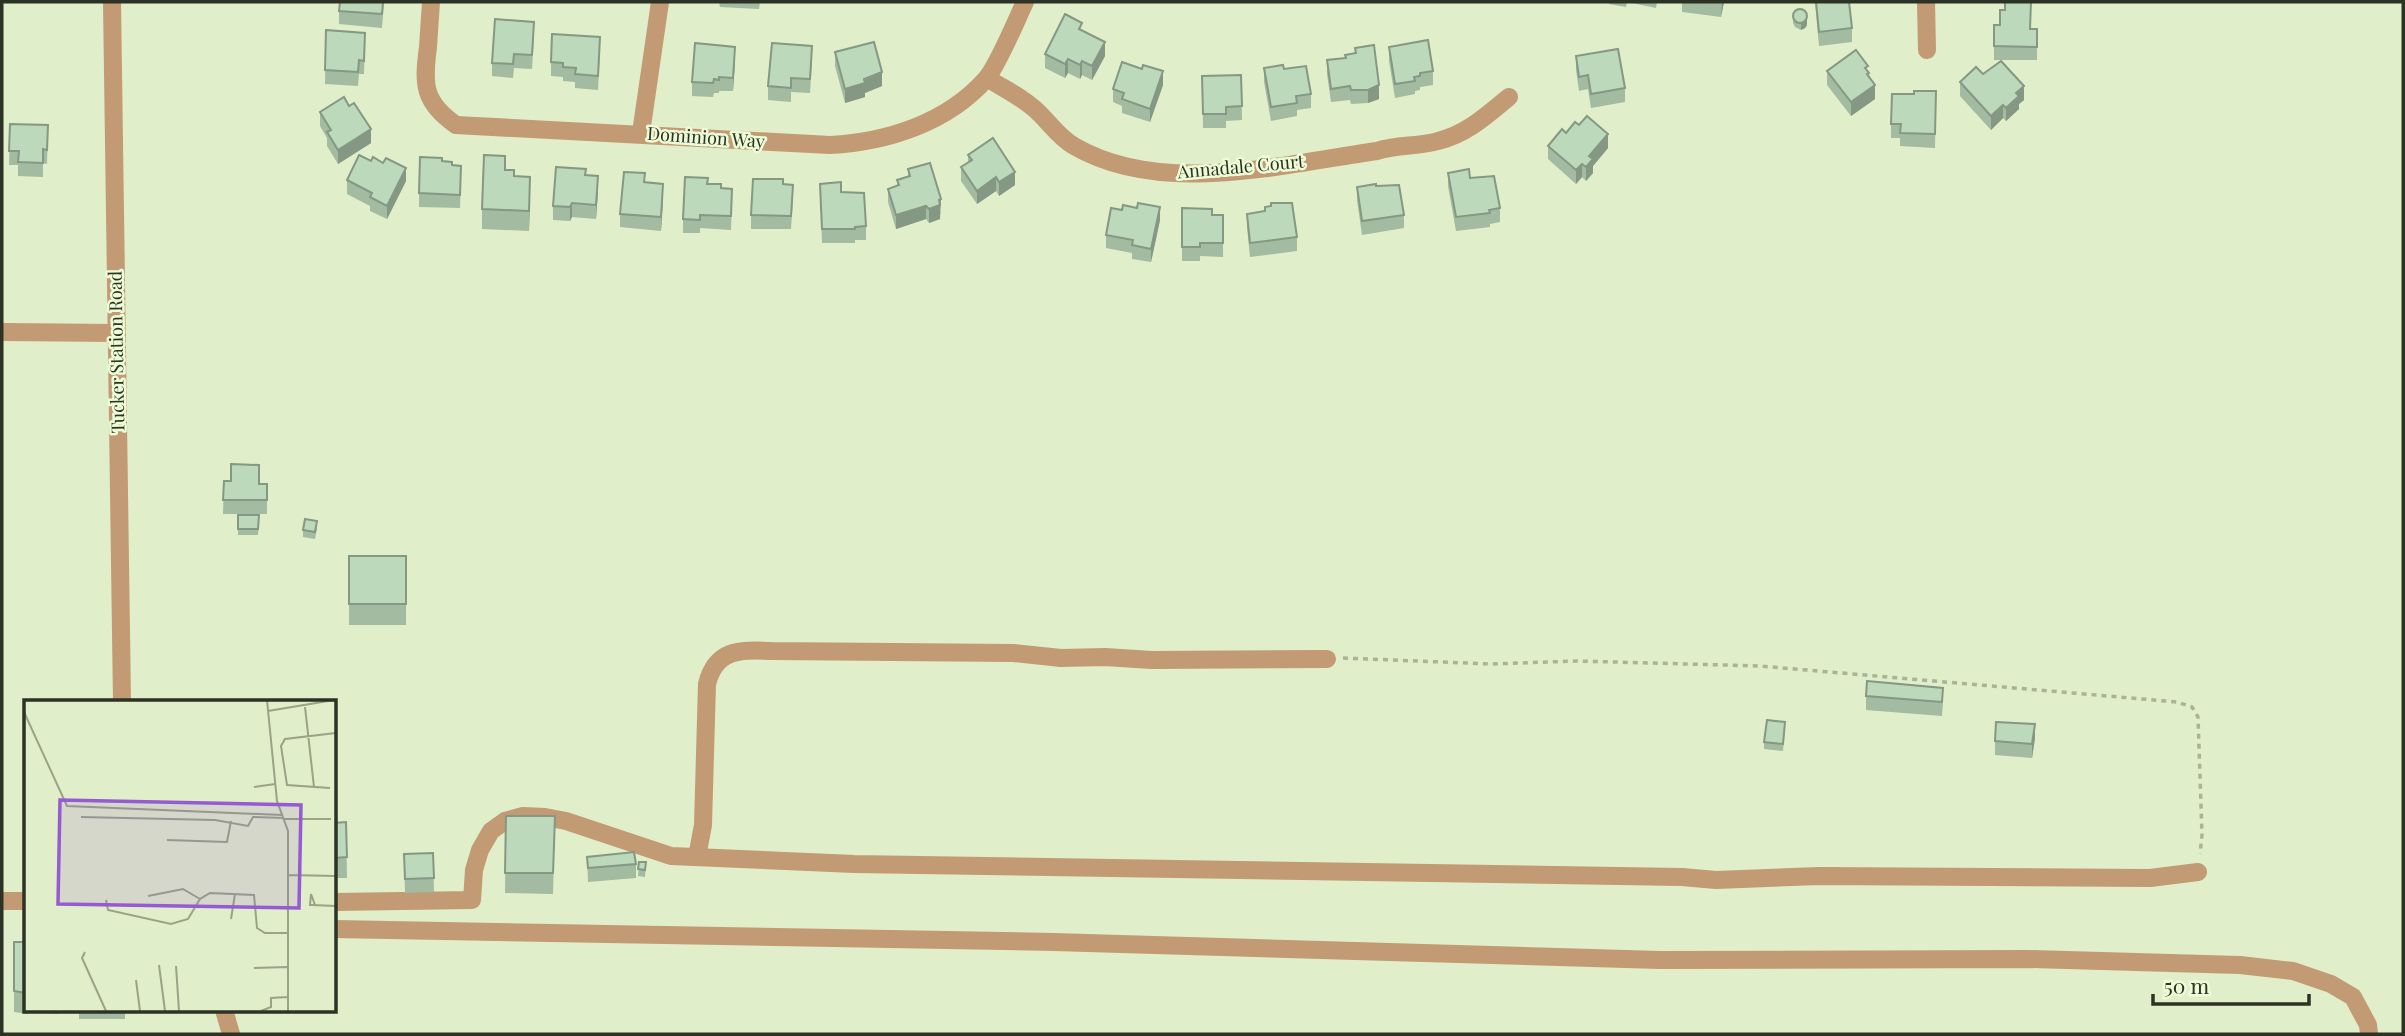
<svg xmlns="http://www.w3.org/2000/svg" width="2405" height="1036" viewBox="0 0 2405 1036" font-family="'Playfair Display',serif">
<rect width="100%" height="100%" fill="#e0eec9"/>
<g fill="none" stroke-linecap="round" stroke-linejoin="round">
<path stroke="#a9b496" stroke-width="3.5" stroke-dasharray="5 5" stroke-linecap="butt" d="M1343,658l148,6 86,-3 183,5 417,36 15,5 6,10 4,118 -2,19"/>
<g stroke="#c29a74" stroke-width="18">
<path d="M112,2l10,700"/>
<path d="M431,2c-1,15 -2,30 -3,45 -5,37 -5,55 28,78l374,20c57,-3 117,-22 156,-66 12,-14 30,-58 39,-77"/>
<path d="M1926,2l1,48"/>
<path d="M987,78c17,11 39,21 53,36 11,11 20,24 34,32 87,51 210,18 303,5 20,-7 41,-4 61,-10 29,-7 49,-26 71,-44"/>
<path d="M641,133l19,-131"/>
<path d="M2,332l115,1"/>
<path d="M697,857l6,-32 4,-141c9,-36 34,-34 65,-33l241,2 48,5 44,-1 47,3 175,-1"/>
<path d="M2,901h24"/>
<path d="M334,902l138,-2 2,-30 6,-20 11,-19 14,-10 18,-5 22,1 21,4 105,35 183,8 828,13 34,3 103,-4 331,2 48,-6"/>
<path d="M334,929l720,13 606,18 368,-1 212,6 53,6 38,13 22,13 15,28 1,9"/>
<path d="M224,1010l7,24"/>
</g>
</g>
<g fill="#a2bba1">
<path d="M384,2l-2,26 -43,-4v-13z"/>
<path d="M719,2h41l-1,7 -39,-2z"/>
<path d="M1609,2h48l-1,6 -29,-6 -1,5 -17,-3z"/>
<path d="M1682,2h42l-3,15 -39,-5z"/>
<path d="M1815,2h34l3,26v14l-33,4z"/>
<path d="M1793,16l14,9 -2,3 -4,2 -6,-3 -2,-4z"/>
<path d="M1994,25l43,4v31h-43z"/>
<path d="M326,30l39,3 -1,41h-5l-1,12 -33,-2z"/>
<path d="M1082,30l23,26 -13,24 -10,-5 -2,4 -12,-6 -3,5 -20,-10v-14z"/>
<path d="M534,36l-2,33 -18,-1 -1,10 -21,-2v-13z"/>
<path d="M1389,47l44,24v14l-13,2v3l-5,1v3l-20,4 -6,-37z"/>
<path d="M1355,48l24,51 -11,4 -17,1 -1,-4 -19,2 -4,-28v-14l18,-2 10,-5z"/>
<path d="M600,51l-2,39 -23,-2v-6l-12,-1v-4l-12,-1v-14z"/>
<path d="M835,52l47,34 -17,7v4l-20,6 -10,-37z"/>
<path d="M1576,56l49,32v14l-34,6 -3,-19 -9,2 -3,-21z"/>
<path d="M735,60l-2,31h-14v2h-5l-1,4 -21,-1v-14z"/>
<path d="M812,60l-2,33 -19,-1v10l-23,-2v-14z"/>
<path d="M1264,68l20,1 27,25v14l-14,2v6l-26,5 -7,-39z"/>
<path d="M1827,71h41l7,28 -24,17 -24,-31z"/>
<path d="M1983,74l41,26 -5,4v5l-13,12 -3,-3 -12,12 -31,-34v-14z"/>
<path d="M1241,75l1,45 -16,1v7h-23l-1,-52z"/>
<path d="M1163,85l-13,37 -28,-9v-7l-9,-4v-13z"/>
<path d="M1936,91l-1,57 -35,-2v-8h-9v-14l23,-30z"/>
<path d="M320,112l51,31 -33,21 -11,-18v-8l-7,-12z"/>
<path d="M10,124l38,1 -1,39 -4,-1v14l-25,-1v-11h-9z"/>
<path d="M1566,133l42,15 -15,18v7l-7,8 -4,-4 -6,7 -28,-25v-13z"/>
<path d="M968,155l47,30 -16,11 -3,-5 -19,13 -16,-23v-14l7,-5z"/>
<path d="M442,161l10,4 9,14 -1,29 -41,-1v-14z"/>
<path d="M908,169l33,44h-1v6l-11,4 -3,-4 -30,10 -8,-27v-13l9,-3v-6l11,-3z"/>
<path d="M505,170l9,6 16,21 -1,34 -47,-2v-20z"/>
<path d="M1448,173l22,5 30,30v14l-10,2v3l-34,4 -8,-45z"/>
<path d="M347,180l59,1 -19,38 -17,-8v-5l-23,-12z"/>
<path d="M645,182l18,15 -2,34 -41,-4v-13z"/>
<path d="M708,184l13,4 11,15 -1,27 -31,-2v5h-17v-14z"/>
<path d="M783,184l10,15 -2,30h-40v-14z"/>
<path d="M820,184l21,8 25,34v14h-11v3h-33z"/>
<path d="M1357,187l47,28v13l-42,7 -5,-35z"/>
<path d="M598,190l-2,29 -24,-2 -2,4 -17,-1v-14z"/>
<path d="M1182,208l30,7h11v42l-23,-1v5h-18z"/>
<path d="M1247,214l50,23v14l-47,6 -3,-30z"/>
<path d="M1160,220l-9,42 -19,-3v-6l-26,-5v-13z"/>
<path d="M224,481l43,3v30h-44z"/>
<path d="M238,515h21l-1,20h-20z"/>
<path d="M317,528l-2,11 -12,-2v-7z"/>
<rect x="349" y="556" width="57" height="69"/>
<path d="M1866,696l77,5 -1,15 -76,-6z"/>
<path d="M1785,729l-2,22 -19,-2v-7z"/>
<path d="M2035,738l-3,20 -37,-3v-14z"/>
<path d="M506,816h49l-2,78 -48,-1z"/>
<path d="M346,822l1,56h-13v-55z"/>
<path d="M433,853l1,39 -29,1 -1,-39z"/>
<path d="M587,857l49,7v14l-48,4z"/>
<path d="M639,862h7l-1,15 -7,-1z"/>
<path d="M14,942h12v68h34v2l-3,2 -28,-2v2l-15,-2z"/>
<rect x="79" y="1010" width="46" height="9"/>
</g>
<g fill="#849883">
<path d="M1722,2h2l-3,15z"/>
<path d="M1807,18v7l-2,3 -4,2v-7z"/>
<path d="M1105,42v14l-13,24v-14z"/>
<path d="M735,47v13l-2,31v-13z"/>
<path d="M1068,59v14l-3,5v-14z"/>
<path d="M1082,61v14l-2,4v-14z"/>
<path d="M1163,71v14l-13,37v-13z"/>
<path d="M882,72v14l-17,7v4l-20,6v-14z"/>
<path d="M1379,85v14l-11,4v-13z"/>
<path d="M1875,85v14l-24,17v-14z"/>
<path d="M2024,86v14l-5,4v5l-13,12v-13l10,-15z"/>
<path d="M2003,105v13l-12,12v-14z"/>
<path d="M371,129v14l-33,21v-14z"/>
<path d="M1608,134v14l-15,18v7l-7,8v-14l3,-11z"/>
<path d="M1582,164v13l-6,7v-14z"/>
<path d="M406,168v13l-19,38v-13z"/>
<path d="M1015,172v13l-16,11v-14z"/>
<path d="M598,176v14l-2,29v-14z"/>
<path d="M530,177v20l-1,34v-20z"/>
<path d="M996,177v14l-19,13v-13z"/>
<path d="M663,184v13l-2,34v-14z"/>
<path d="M941,199l-1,20 -11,4v-14z"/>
<path d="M572,203v14l-2,4v-14z"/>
<path d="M926,206v13l-30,10v-14z"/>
<path d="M1160,207v13l-9,42v-13z"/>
<path d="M2035,724v14l-3,20v-14z"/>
</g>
<g fill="#bcd9bb" stroke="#849883" stroke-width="2">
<path d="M340,2h43l-1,12 -43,-3z"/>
<path d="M1816,2h33l3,26 -33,4z"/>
<path d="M2005,2h26l-1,27h7v18l-43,-1v-21h6v-15h5z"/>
<circle cx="1800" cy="16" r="7"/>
<path d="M1065,14l17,9 -3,6 26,13 -13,24 -10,-5 -2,4 -12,-6 -3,5 -20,-10z"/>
<path d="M495,19l39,3 -2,33 -18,-1 -1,10 -21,-1z"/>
<path d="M326,30l39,3 -1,28 -5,-1 -1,12 -33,-2z"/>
<path d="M552,34l48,3 -2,39 -23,-2 1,-6 -13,-1v-4l-12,-1z"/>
<path d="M1428,40l5,31 -13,2v3l-6,1 1,4 -20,3 -6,-37z"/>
<path d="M874,42l8,30 -18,7 1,4 -20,6 -10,-37z"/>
<path d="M695,43l40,4 -2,31 -14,-1v3l-5,-1 -1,4 -21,-1z"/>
<path d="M772,43l40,3 -2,33 -19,-1v10l-23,-2z"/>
<path d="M1374,45l5,40 -11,5h-17l-1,-4 -19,3 -4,-29 19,-2 -1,-3 11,-2 -1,-5z"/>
<path d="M1618,49l7,39 -34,6 -3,-19 -9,2 -3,-21z"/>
<path d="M1856,50l12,16 -3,2 4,5 -2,1 8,11 -24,17 -24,-31z"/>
<path d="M2001,61l23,25 -8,7 3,3 -13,12 -3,-3 -12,11 -31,-34 16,-15 7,7z"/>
<path d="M1122,62l20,7 1,-4 20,6 -13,38 -28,-10 2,-6 -11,-4z"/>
<path d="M1283,65l1,4 22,-3 5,28 -15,2 1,7 -26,4 -7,-39z"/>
<path d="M1241,75l1,31 -16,1v7h-23l-1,-38z"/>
<path d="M1914,91h22l-1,43 -35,-1 1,-9h-10l1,-30h22z"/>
<path d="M344,97l5,9 5,-3 17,26 -33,21 -11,-18 4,-2 -11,-18z"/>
<path d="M1587,116l21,18 -19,22 4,3 -7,8 -4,-3 -6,6 -28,-24 14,-17 4,4 9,-11 4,3z"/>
<path d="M10,124l38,1 -1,25 -4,-1v14l-25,-1 1,-11h-10z"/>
<path d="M993,138l22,34 -16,10 -3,-5 -19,14 -16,-24 11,-7 -4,-5z"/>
<path d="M359,155l12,6 2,-4 10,6 3,-5 20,10 -19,38 -17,-9 2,-4 -25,-13z"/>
<path d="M484,155l21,1v14h9v6l16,1 -1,34 -47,-2z"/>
<path d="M420,157l22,1v3l10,1v3l9,1 -1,29 -41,-2z"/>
<path d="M930,163l11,36 -2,1 1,5 -11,4 -3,-3 -30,9 -8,-26 11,-4 -2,-5 13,-4 -2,-7z"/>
<path d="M556,167l30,2 -1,6 13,1 -2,29 -24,-2 -2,4 -17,-1z"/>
<path d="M1469,169l1,9 24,-2 6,32 -11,2 1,3 -34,4 -8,-44z"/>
<path d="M624,172l21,1 -1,9 19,2 -2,33 -41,-3z"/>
<path d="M685,177l23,1 -1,6h14v4l11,1 -1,27 -31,-1v5l-17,-1z"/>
<path d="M753,179h30v5l10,1 -2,31 -40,-1z"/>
<path d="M841,182v10l23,1 2,33 -11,1v2h-33l-2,-45z"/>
<path d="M1376,184v2l23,-1 5,30 -42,6 -5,-34z"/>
<path d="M1138,203l22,4 -9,42 -19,-4 1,-5 -27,-5 5,-27 11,2 1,-5 14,3z"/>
<path d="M1271,203h21l5,34 -47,6 -3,-29 18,-3v-4l6,-1z"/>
<path d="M1182,208l30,1v6h11v28h-23v4h-18z"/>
<path d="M231,464l28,1v19h8v16h-44l1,-19h7z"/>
<path d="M238,515h21l-1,14h-20z"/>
<path d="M305,519l12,2 -2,11 -12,-2z"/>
<rect x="349" y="556" width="57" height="48"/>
<path d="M1867,681l76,7 -1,14 -76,-6z"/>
<path d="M1767,720l18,2 -2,22 -19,-2z"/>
<path d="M1996,722l39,2 -3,20 -37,-3z"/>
<path d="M506,816h49l-2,57h-48z"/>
<path d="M346,822l1,35 -13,1v-35z"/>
<path d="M634,852l2,12 -48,4 -1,-11z"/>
<path d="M433,853l1,25 -29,1 -1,-25z"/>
<path d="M639,862h7l-1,8 -7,-1z"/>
<path d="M14,942h12v51l-12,-2z"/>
</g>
<g text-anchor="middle" stroke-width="5" stroke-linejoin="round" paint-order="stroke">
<g font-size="18" fill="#2d3324" stroke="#edfbd6">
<text transform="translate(706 138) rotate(4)" y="6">Dominion Way</text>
<text transform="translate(1241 167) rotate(-5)" y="6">Annadale Court</text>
<text transform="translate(117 352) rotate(-91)" y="6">Tucker Station Road</text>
</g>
</g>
<g transform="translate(24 700)">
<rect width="312" height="312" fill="#e0eec9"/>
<path fill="none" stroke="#98a387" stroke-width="2" d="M243,0l10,101 11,30v180M281,7l9,80M244,11l66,-11M0,12l43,94 215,9M230,87l21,-3M306,88l-43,-3 -6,-39 4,-7 51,-6M57,117l134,3 33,6 5,-9 31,1M260,119h47M143,140l60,2 4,-21M264,175l48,1M124,196l35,-7 17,10M82,200l2,10 63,14 17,-5 12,-20 10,-6 44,2 3,33 8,5h23M291,205l-4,-11 -1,11h2l24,1M207,219l4,-25M61,252l-3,6 24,53M135,265l6,46M152,266l3,45M230,268l33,-1M112,280l4,31M237,311l10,-4v-9l17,-1"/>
<path fill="#965ad2" fill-opacity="0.15" stroke="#965ad2" stroke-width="3.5" d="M36,100l241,5 -2,103 -241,-4z"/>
<rect width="312" height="312" fill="none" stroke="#2d3324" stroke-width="3.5"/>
</g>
<rect width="2405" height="1036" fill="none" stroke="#2d3324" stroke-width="7"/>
<path d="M2153 994v10h156v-10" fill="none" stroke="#2d3324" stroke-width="3.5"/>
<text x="2164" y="994" font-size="21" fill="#2d3324" stroke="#edfbd6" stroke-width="5" paint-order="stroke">50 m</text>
</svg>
